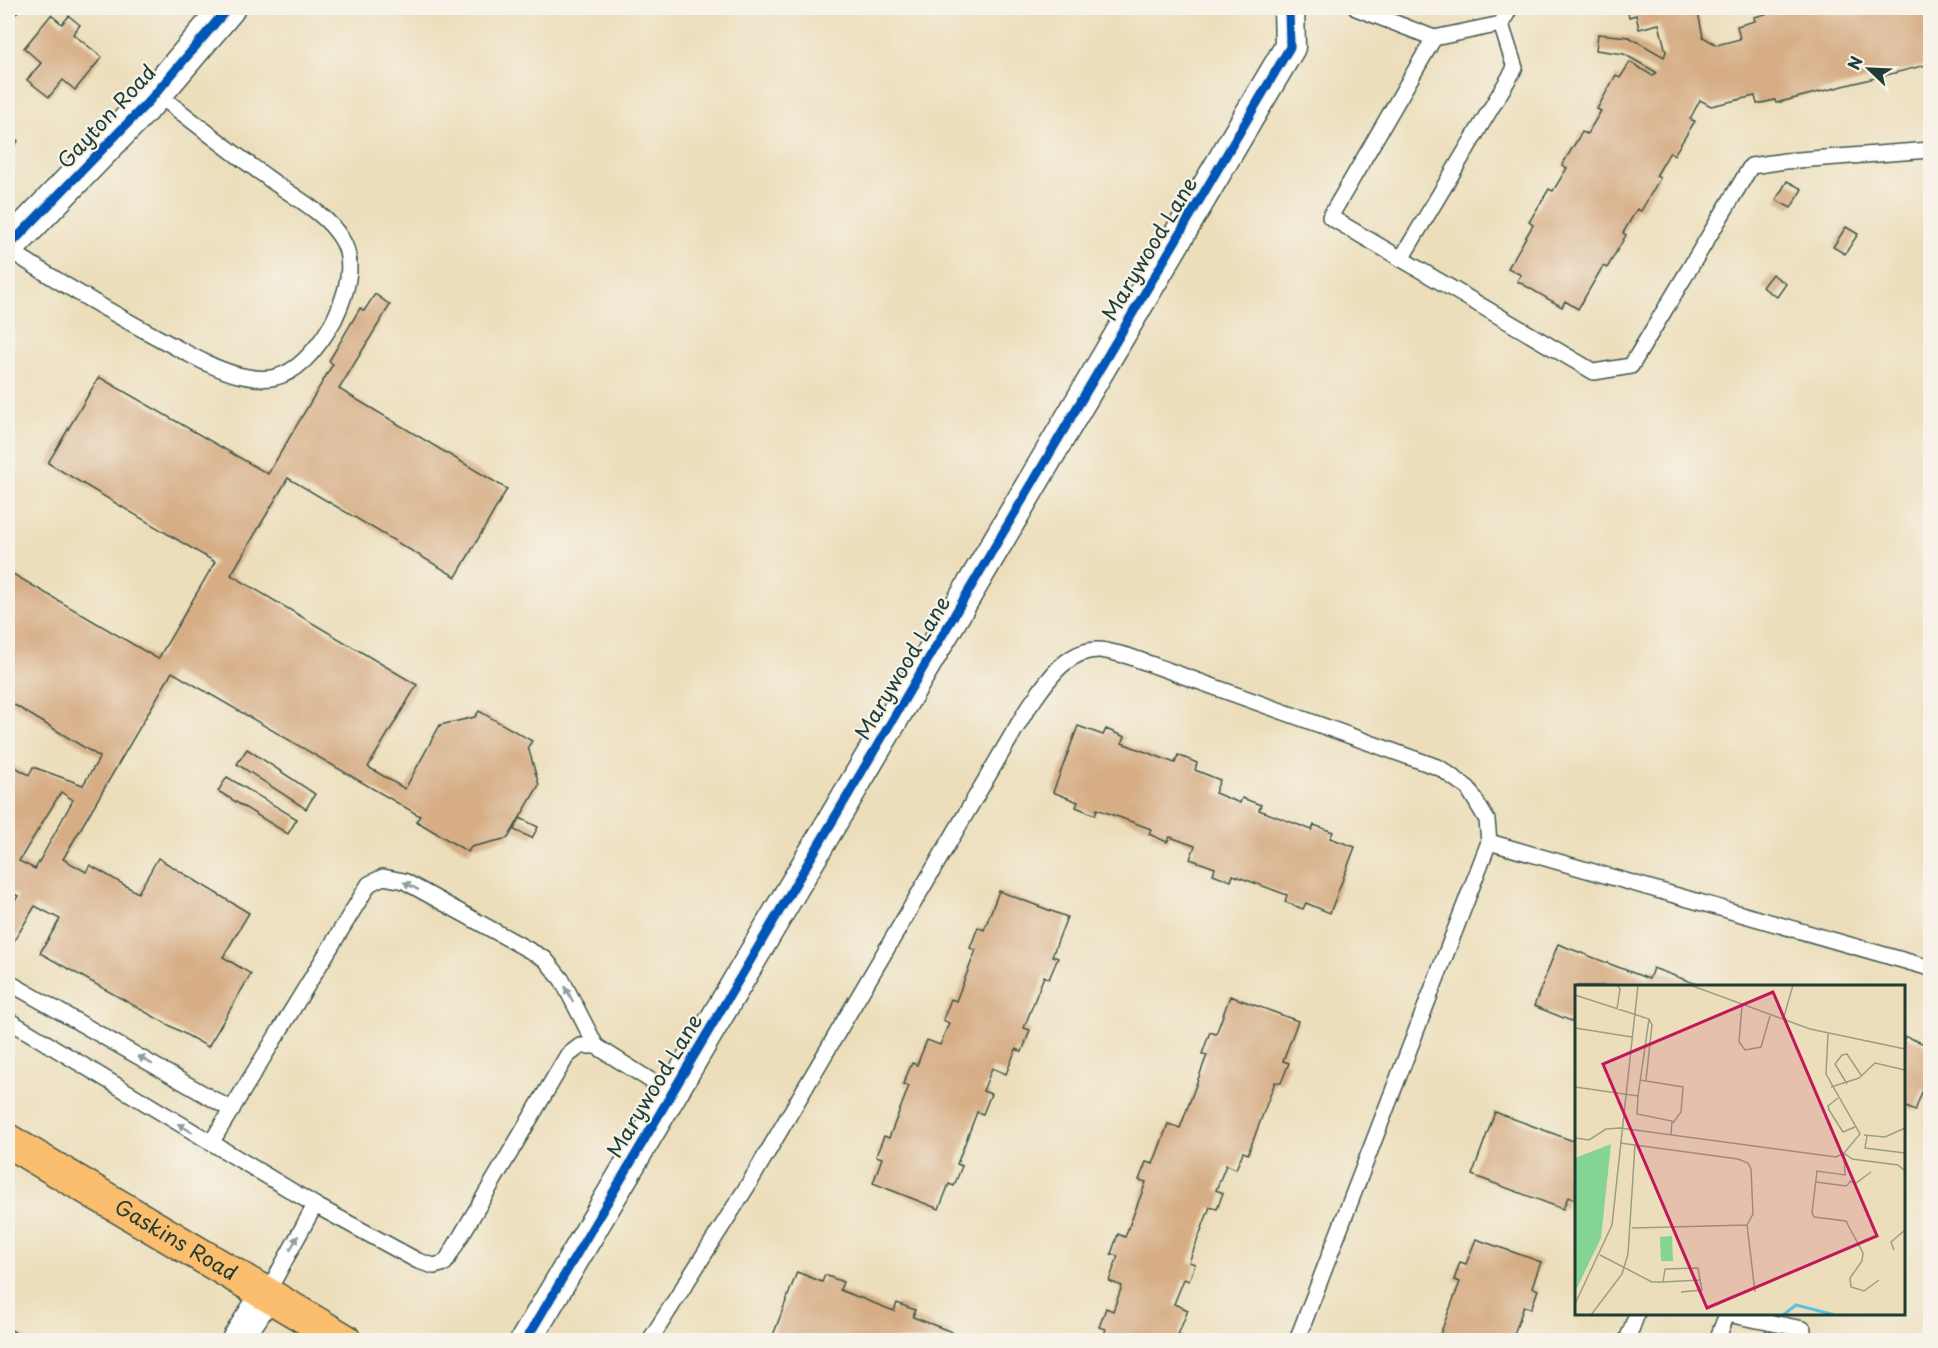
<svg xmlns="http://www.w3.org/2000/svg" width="1938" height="1348" viewBox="0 0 1938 1348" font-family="'Playpen Sans',sans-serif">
<rect width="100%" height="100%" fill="#f7f3e8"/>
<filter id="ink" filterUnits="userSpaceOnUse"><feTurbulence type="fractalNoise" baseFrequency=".0167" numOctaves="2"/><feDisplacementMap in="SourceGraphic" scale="12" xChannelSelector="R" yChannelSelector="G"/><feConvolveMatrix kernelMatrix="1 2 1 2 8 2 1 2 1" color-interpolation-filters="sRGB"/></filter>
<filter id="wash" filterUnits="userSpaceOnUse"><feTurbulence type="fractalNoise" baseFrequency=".008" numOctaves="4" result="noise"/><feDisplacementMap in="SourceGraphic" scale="24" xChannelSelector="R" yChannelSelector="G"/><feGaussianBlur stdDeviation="1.35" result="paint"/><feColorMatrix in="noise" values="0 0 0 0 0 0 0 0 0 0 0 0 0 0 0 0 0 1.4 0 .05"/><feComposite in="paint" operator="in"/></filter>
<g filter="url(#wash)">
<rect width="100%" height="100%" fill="#ecdebb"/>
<g id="blocks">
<g fill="#d6ad85" fill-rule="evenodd">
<path d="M8,8h13l-13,14z"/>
<path d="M1627,8h77l1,2 -7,2 5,25 14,8 23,-6 -3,-13 18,-5 -1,-4 35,-9h2l2,3 14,-3h123v56l-154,39 -1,-3 -18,4 -2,-8 -44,10 -11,-6 -10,19 5,2 -21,34 -4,-3 -14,24 4,2 -19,33 -4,-2 -14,24 3,2 -19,33 -4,-2 -25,43 -13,-8 -3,6 -45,-26 4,-6 -13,-7 25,-43 -4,-3 20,-33 4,2 14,-23 -5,-3 20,-33 5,2 14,-23 -4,-2 19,-34 4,3 10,-16 23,14 3,-4 -32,-18 -28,-4 2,-16 31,3 35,20 2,-5 -7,-28 -20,5 -3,-14 -7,2z"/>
<path d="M51,15l11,9 7,-8 11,9 -7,9 29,23 -27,33 -12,-10 -14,17 -22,-17 14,-17 -17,-15z"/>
<path d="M8,132l10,9 -10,13z"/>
<path d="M1787,181l15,8 -11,19 -15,-8z"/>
<path d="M1846,227l12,7 -13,20 -12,-7z"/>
<path d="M1772,274l14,10 -9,13 -15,-10z"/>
<path d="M375,294l15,11 -51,84 168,100 -51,88 -168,-99 -57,97 186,110 -49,82 37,22 35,-64 35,-8 4,-6 53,30 -4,6 11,38 -31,53 -37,9 -3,5 -52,-31 4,-5 -248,-144 -109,187 23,13 4,-7 48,28 20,-35 91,55 -26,44 28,17 -43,73 -168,-94 20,-34 -25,-13 -27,45v-39l10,-16 -10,-6v-122l2,-4 19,11 4,-8 50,18 17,-28 -92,-56v-130l150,88 57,-97 -167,-99 51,-86 169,97 65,-110 -4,-3 31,-53 4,3zM61,792l12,8 -38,69 -16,-8z"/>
<path d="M1078,726l25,9 3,-6 19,8 -3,6 53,20 3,-8 19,8 -2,7 25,10 -5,13 25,10 2,-5 19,7 -2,5 53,20 2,-5 19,7 -3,6 25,9 -25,66 -24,-10 -3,6 -18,-7 2,-7 -54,-20 -2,6 -18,-7 2,-6 -25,-9 5,-13 -25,-9 -3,5 -18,-8 2,-5 -54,-20 -2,6 -19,-8 2,-5 -25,-10z"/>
<path d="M247,749l68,45 -9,15 -69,-45z"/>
<path d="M227,777l70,42 -9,15 -70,-43z"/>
<path d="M520,818l18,9 -6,11 -18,-8z"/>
<path d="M999,891l68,26 -15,39 6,2 -9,21 -5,-3 -20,52 6,2 -8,22 -6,-3 -10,25 -14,-6 -9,23 8,3 -8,20 -6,-2 -20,52 5,2 -8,20 -5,-2 -10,25 -66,-26 9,-25 -6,-2 8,-20 5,2 20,-52 -6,-2 9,-21 5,2 10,-25 13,5 9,-22 -6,-3 8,-21 5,2 20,-51 -6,-2 8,-21 6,3z"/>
<path d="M1558,944l91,35 4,-11 49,18h-126v37l-42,-17z"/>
<path d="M1230,996l68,25 -15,40 6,2 -8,20 -6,-1 -27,72 -5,-2 -7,17 -10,-4 -10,25 7,3 -6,16 -7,-2 -21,55 6,2 -6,17 -5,-2 -10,25 14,6 -10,25 5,2 -1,3h-80l4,-11 -7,-2 7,-19 7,3 9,-25 -13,-5 9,-25 -7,-2 7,-20 7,3 21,-55 -7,-2 7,-18 7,2 15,-40 12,4 27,-73 -5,-1 8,-22 6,2z"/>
<path d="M1904,1036l26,10v46l-7,-3 -8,22 -11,-5z"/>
<path d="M1495,1112l81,30v58l-8,-3 -5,12 -91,-34z"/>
<path d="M1476,1239l65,23 -9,25 6,3 -7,19 -7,-3 -12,34h-81l2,-6 6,3 21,-55 -6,-2 6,-18 6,2z"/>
<path d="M797,1272l25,10 3,-7 18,7 -3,8 54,21 3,-8 18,7 -2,7 39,15 -4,8h-169l-7,-2z"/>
<path d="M8,1328l19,12h-19z"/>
</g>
</g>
</g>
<g filter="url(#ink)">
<use href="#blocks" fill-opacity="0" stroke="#3e5548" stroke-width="1.5"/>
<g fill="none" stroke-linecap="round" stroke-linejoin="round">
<defs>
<g id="service">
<path d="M1356,8l78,30 -104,179 264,155 37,-6 120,-200 34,-5 145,-11"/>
<path d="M1434,38l67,-14 9,-16"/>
<path d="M8,249c50,33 102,63 156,92 23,12 48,27 74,34 14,3 30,6 44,0 22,-8 41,-35 52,-55 12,-25 23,-57 7,-82 -16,-26 -49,-42 -73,-60 -38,-27 -75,-57 -112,-85"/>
<path d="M1401,259l114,-191 -14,-44"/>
<path d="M1489,842l441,126"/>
<path d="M8,982l224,128"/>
<path d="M8,1020l307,185 -49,90"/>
<path d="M211,1143l158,-259 14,-7 21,4 141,78 17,21 34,66"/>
<path d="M315,1205l103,56 16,5 11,-3 122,-207 13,-10h16l76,48"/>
<path d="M1727,1314l76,15 -4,11"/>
<path d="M650,1340l100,-158 276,-471c19,-26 38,-62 74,-61 9,1 19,4 28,6l312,112 28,20 19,32 2,22 -192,498"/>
<path d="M1627,1340l10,-26"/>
<path d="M1717,1340l10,-26"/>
</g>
<g id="minor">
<path d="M237,1340l29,-45"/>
<path d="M526,1340l764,-1293 -1,-39"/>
</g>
<path id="tertiary" d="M8,247l142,-147 78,-92"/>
<g id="primary">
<path id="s1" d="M8,1141l336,199"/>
</g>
</defs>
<use href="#service" stroke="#3e5548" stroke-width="18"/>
<use href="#minor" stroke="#3e5548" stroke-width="33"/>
<use href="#tertiary" stroke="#3e5548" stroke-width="36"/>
<use href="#primary" stroke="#3e5548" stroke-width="36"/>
<use href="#service" stroke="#fff" stroke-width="15"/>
<use href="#minor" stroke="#fff" stroke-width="30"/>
<use href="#tertiary" stroke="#fff" stroke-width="33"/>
<use href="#primary" stroke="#fbbd6e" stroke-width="33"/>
<defs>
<g id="cycleway">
<path d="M8,247l142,-147 78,-92"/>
<path d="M526,1340l764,-1293 -1,-39"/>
</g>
</defs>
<use href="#cycleway" stroke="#f7f3e8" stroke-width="13"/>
<use href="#cycleway" stroke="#0057b8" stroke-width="9"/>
</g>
<defs><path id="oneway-solid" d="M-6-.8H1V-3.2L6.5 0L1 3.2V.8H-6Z" transform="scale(1.5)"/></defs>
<g fill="#8f9e9a">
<use href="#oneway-solid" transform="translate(411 886) rotate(-153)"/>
<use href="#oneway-solid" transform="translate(569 994) rotate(-118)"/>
<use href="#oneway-solid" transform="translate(145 1060) rotate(-150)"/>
<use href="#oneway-solid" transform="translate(185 1128) rotate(-149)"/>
<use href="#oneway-solid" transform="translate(294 1243) rotate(-61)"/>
</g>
</g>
<g text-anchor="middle" stroke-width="4.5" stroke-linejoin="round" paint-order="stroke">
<g font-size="21" fill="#1f3d34" stroke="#f7f3e8">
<text transform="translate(107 117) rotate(-47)" y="7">Gayton Road</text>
<text transform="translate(1150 249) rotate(-59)" y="7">Marywood Lane</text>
<text transform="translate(903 668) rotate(-59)" y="7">Marywood Lane</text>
<text transform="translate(655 1086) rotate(-59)" y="7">Marywood Lane</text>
<text dy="7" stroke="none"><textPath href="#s1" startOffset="195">Gaskins Road</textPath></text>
</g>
</g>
<g transform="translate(1575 985)">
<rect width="330" height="330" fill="#ecdebb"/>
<path d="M36,159l-10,94 -26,54v-134z" fill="#84d494"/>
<path d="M97,251l1,25h-12l-1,-24z" fill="#84d494"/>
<path fill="none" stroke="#5ec0dc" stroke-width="3" d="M208,330l13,-10 39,10"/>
<path fill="none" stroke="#9a9e85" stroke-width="1.5" d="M42,0l3,4 -3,20M115,0l120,44 95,20M0,10l74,24 -11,77 -63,-9M167,21l-3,36 6,8 16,-3 9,-31M208,35l10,-35M0,43l57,9M253,49l-2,40 34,60 -16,19 1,22 -28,-4 -5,42 2,4 32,4 2,4 15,28 -1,8 -12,17 1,9 13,4 15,-11M65,95l43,7 -2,25 -8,11M71,95l6,-55 -3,-6M272,99l-12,-20 7,-9 5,-1 14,21M256,102l28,-9 16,-15 30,7M63,111l-1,18 35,7 -1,14M263,113l-10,8 1,4 14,22 12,-5M289,150l21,2 20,-9M292,151l-2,12 40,5M0,153l14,2 17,-11 14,-1 216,29 8,-4M45,158l118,16 10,4 3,6 2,45 -6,11 -115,3M269,168l8,6 46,6 7,6M274,196l7,2 15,-11M241,197l30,4 4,-4M172,240l8,67M319,265l-3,-8 14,-12M25,270l52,27h11l37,-2 -2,-12 -33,1 -2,13M106,307l21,-2 -2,-10M0,319l37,-79 26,-240M16,330l31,-41 6,-20 7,-109"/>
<path fill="#c2185b" fill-opacity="0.15" stroke="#c2185b" stroke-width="3" d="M198,7l104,244 -170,72 -104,-244z"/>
<rect width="330" height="330" fill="none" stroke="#1f3d34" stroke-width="3"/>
</g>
<rect width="1938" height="1348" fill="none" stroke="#f7f3e8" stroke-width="30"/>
<g transform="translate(1869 69) rotate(293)" stroke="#f7f3e8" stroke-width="4.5" paint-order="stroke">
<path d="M0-4.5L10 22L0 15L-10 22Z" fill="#1f3d34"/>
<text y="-9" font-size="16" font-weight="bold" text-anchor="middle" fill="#1f3d34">N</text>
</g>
</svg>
